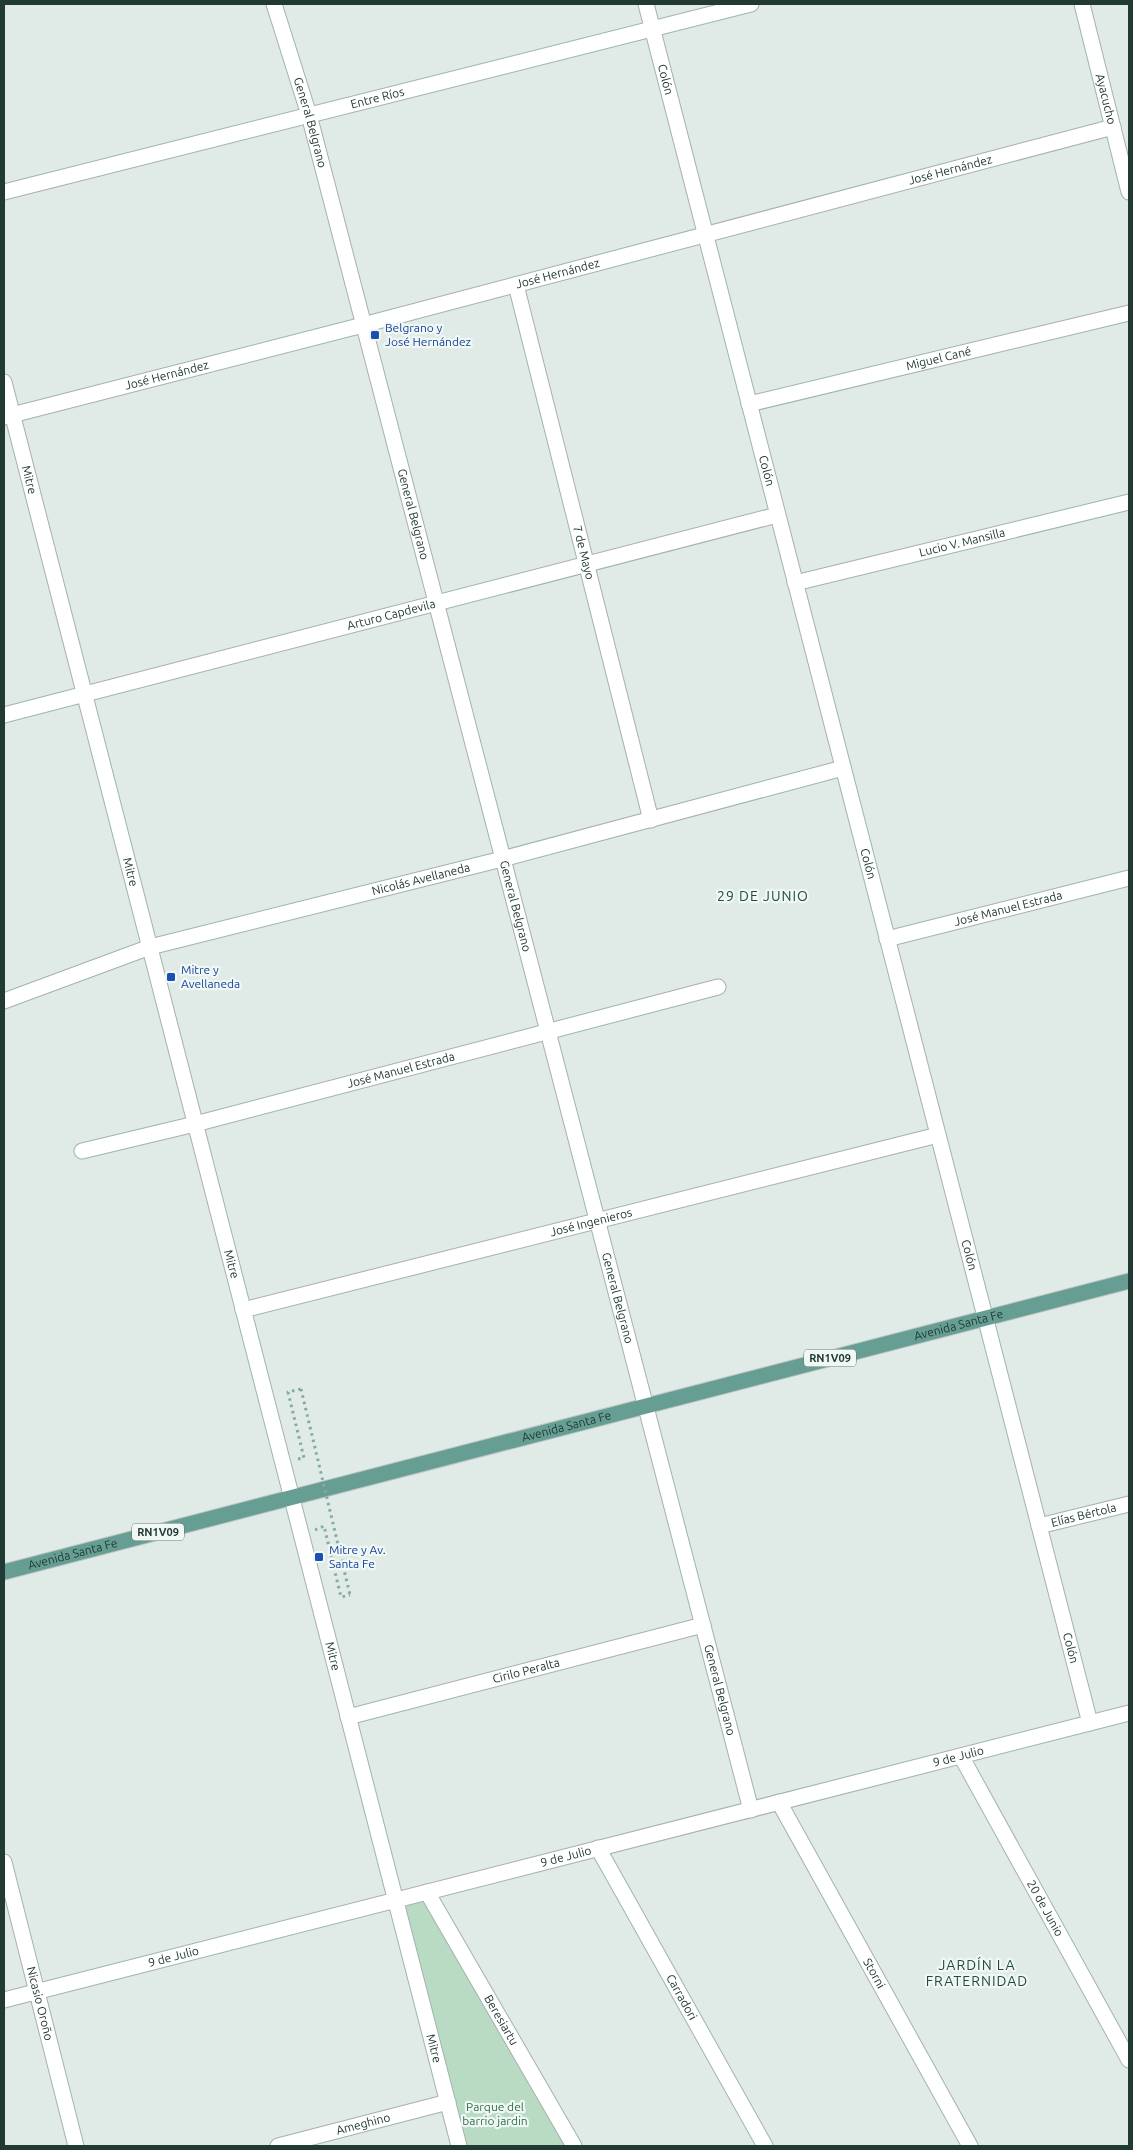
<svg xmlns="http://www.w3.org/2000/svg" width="1133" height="2150" viewBox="0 0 1133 2150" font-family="Ubuntu,sans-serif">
<rect width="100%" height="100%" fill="#e0eae6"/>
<path fill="#b9dbc4" d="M427,1892l147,254h-115l-63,-246z"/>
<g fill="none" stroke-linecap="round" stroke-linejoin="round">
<defs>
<g id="street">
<path id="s1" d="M274,4l35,111 442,1695"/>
<path id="s2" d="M646,4l444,1719"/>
<path id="s3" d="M1082,4l47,188"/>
<path id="s4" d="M4,192l747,-188"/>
<path id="s5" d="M516,285l135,535"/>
<path id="s6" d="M4,382l455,1764"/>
<path id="s7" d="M749,404l380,-91"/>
<path id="s8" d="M4,417l359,-92 750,-198"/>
<path id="s9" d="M795,583l334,-81"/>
<path id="s10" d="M4,715l773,-200"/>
<path id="s11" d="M887,939l242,-61"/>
<path id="s12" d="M4,1001l146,-54 352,-88 341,-91"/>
<path id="s13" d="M82,1151l113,-27 523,-137"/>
<path id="s14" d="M243,1310l695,-175"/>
<path id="s15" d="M1039,1526l90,-22"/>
<path id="s16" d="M348,1717l355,-92"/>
<path id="s17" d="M961,1756l168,304"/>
<path id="s18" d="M779,1802l191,344"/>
<path id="s19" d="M598,1848l167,298"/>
<path id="s20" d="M4,1862l72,284"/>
<path id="s21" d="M427,1892l147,254"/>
<path id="s22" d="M4,2000l1125,-287"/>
<path id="s23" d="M278,2146l170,-44"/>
</g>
<g id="primary">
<path id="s24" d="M4,1572l1125,-291"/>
</g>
</defs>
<use href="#street" stroke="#a3b2ad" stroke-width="17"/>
<use href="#primary" stroke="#bcc4c2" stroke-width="17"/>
<g stroke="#81ada1" stroke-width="3" stroke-dasharray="2.5 4" stroke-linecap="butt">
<path d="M298,1459l6,-1 -16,-66 13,-3"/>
<path d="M315,1530l9,-4 17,71 9,-2"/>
</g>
<use href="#street" stroke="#fff" stroke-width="15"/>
<use href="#primary" stroke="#669e93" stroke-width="15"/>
<path stroke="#81ada1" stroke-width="3" stroke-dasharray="2.5 4" stroke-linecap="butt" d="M301,1389l49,206"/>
</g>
<g fill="#1a4fb4" stroke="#f0f7f4" stroke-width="2">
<rect x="370" y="330" width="10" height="10" rx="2.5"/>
<rect x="166" y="972" width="10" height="10" rx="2.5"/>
<rect x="314" y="1552" width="10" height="10" rx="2.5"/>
</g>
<g text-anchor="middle" stroke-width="4.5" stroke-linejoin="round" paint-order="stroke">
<g fill="#f0f7f4" stroke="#5f736e" stroke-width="1">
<rect x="804" y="1349.5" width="52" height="17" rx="4"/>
<rect x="132" y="1523.5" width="52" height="17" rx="4"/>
</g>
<g font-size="11" font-weight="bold" fill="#213a34">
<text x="830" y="1362">RN1V09</text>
<text x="158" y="1536">RN1V09</text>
</g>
<g font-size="12" fill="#213a34" stroke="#f0f7f4">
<text dy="4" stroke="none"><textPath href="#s2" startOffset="78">Colón</textPath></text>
<text dy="4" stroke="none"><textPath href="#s4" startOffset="385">Entre Ríos</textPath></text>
<text dy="4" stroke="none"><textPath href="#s3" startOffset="98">Ayacucho</textPath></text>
<text dy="4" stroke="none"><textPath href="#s1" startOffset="124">General Belgrano</textPath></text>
<text dy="4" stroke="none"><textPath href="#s8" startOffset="978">José Hernández</textPath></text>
<text dy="4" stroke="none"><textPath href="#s8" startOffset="572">José Hernández</textPath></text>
<text dy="4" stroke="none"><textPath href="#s7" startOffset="195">Miguel Cané</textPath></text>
<text dy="4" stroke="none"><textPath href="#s8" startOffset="168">José Hernández</textPath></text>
<text dy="4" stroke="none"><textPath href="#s2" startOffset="482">Colón</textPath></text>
<text dy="4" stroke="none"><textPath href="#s6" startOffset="101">Mitre</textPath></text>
<text dy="4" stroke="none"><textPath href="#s1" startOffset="529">General Belgrano</textPath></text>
<text dy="4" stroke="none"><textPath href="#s9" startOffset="172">Lucio V. Mansilla</textPath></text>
<text dy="4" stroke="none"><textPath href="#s5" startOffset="276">7 de Mayo</textPath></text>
<text dy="4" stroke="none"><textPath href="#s10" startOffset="400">Arturo Capdevila</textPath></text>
<text dy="4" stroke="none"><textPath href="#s2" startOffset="888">Colón</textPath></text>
<text dy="4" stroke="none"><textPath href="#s6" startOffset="506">Mitre</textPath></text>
<text dy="4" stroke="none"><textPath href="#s12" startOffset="435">Nicolás Avellaneda</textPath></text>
<text dy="4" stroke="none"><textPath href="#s1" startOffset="934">General Belgrano</textPath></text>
<text dy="4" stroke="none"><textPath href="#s11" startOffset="125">José Manuel Estrada</textPath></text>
<text dy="4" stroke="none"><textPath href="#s13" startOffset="329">José Manuel Estrada</textPath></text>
<text dy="4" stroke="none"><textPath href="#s14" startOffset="359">José Ingenieros</textPath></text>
<text dy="4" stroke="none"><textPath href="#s2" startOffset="1292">Colón</textPath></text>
<text dy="4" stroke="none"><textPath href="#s6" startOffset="911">Mitre</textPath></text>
<text dy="4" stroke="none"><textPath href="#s1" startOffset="1339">General Belgrano</textPath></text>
<text dy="4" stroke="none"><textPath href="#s24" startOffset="986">Avenida Santa Fe</textPath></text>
<text dy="4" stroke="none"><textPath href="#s24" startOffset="581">Avenida Santa Fe</textPath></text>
<text dy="4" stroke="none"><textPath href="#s15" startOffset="46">Elías Bértola</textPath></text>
<text dy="4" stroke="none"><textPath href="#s24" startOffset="71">Avenida Santa Fe</textPath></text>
<text dy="4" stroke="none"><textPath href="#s2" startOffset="1698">Colón</textPath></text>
<text dy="4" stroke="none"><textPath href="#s6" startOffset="1316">Mitre</textPath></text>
<text dy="4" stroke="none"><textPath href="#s16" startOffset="184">Cirilo Peralta</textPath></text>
<text dy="4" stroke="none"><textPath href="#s1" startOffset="1744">General Belgrano</textPath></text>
<text dy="4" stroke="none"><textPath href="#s22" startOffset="985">9 de Julio</textPath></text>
<text dy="4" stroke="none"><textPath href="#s22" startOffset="580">9 de Julio</textPath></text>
<text dy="4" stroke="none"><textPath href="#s17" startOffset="174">20 de Junio</textPath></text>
<text dy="4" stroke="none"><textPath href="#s22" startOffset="175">9 de Julio</textPath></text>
<text dy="4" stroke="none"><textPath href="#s18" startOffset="196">Storni</textPath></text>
<text dy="4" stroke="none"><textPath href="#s19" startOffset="171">Carradori</textPath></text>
<text dy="4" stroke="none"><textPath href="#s20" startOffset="146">Nicasio Oroño</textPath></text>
<text dy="4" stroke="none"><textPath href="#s21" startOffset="148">Beresiartu</textPath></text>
<text dy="4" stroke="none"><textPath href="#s6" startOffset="1721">Mitre</textPath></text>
<text dy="4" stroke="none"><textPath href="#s23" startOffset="88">Ameghino</textPath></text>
</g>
<g font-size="12" fill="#164399" stroke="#f0f7f4" text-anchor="start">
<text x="385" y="332">Belgrano y<tspan x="385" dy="14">José Hernández</tspan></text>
<text x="181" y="974">Mitre y<tspan x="181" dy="14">Avellaneda</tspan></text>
<text x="329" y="1554">Mitre y Av.<tspan x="329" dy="14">Santa Fe</tspan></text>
</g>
<g font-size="12" fill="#2d6f4a" stroke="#f0f7f4">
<text x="495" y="2111">Parque del<tspan x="495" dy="14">barrio jardin</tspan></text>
</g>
<g font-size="14" letter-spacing="1" fill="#1e4b42" stroke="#f0f7f4">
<text x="763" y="901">29 DE JUNIO</text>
<text x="977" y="1970">JARDÍN LA<tspan x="977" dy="16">FRATERNIDAD</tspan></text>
</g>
</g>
<rect width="1133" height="2150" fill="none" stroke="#213a34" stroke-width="10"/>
</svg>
